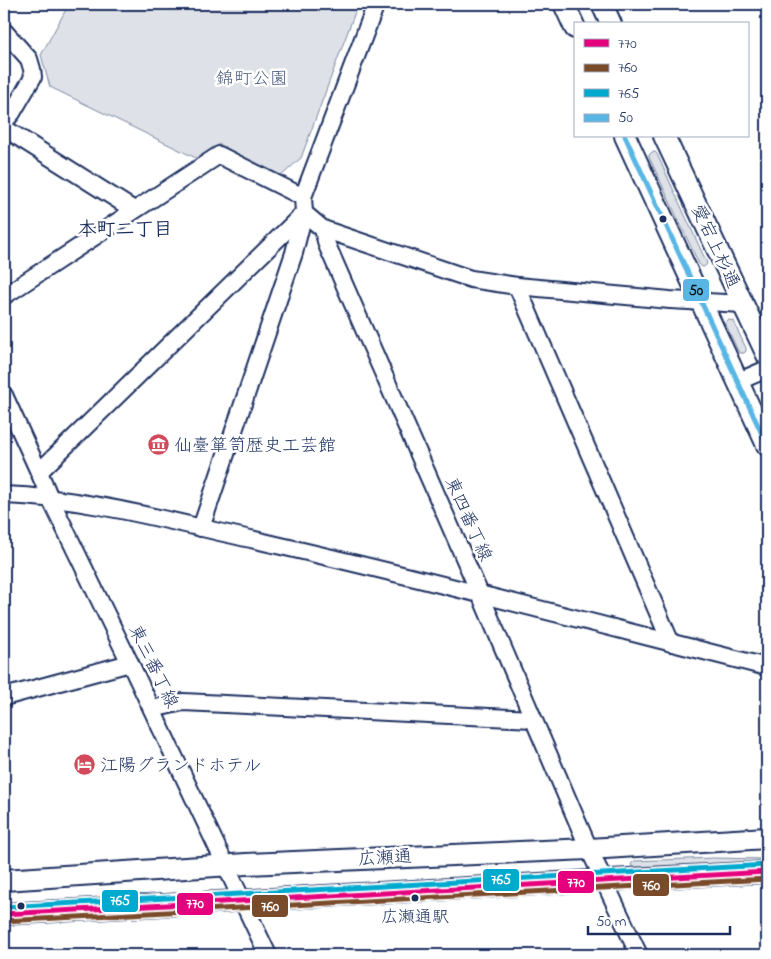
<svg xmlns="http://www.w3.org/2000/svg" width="771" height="959" viewBox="0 0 771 959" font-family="'Indie Flower','Klee One',sans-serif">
<rect width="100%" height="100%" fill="#fff"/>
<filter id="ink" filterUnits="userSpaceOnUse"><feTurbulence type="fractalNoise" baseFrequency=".02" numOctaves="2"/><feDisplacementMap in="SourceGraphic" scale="10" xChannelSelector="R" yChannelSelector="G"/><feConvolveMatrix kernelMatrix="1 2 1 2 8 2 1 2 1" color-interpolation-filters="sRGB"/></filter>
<g filter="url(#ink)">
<g fill="#dee1e7" stroke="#7c88a2">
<path d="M69,4h289l-57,154 -22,20 -60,-34 -21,15 -148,-72 -9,-32z"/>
<path d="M652,152h3l2,2 49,107 1,3 -3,3h-2l-3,-3 -50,-107v-2z"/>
<path d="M729,320l4,1 13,27v3l-2,2h-4l-2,-2 -12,-26v-4z"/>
<path d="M713,858l54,1v2l-133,7 -3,-3 1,-2 2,-2z"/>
</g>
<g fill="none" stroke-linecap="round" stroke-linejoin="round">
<defs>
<g id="minor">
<path d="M4,31l25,28 3,10 1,8 -21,36 -8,9"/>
<path d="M4,128l130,82"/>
<path d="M304,213l19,16 4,16 153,349 109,255 50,106"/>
<path d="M323,229l148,50 46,7 153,14 73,4"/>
<path d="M517,286l154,357"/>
<path d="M4,296l215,-141 84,42"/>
<path d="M739,381l28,-12"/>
<path d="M4,395l35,77 11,26 80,165 138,292"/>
<path d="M39,472l265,-259"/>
<path d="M4,495c85,3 168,27 251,45 172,39 342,84 512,127"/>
<path d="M201,528l93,-275 10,-40 -1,-16 73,-193"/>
<path d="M4,697l126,-34"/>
<path d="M152,709l31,-7 350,17"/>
</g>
<g id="tertiary">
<path d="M564,4l11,24"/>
<path d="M602,4l9,20"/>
<path d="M625,136l142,309"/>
<path d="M664,136l103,219"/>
<path d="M4,880l242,-16 343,-15 178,-11"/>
<path d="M4,914l624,-35 139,-7"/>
</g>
</defs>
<use href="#minor" stroke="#1b2f5e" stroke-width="20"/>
<use href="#tertiary" stroke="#1b2f5e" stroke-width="24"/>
<use href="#minor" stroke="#fff" stroke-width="16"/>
<use href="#tertiary" stroke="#fff" stroke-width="20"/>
<defs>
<path id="bus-1" d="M4,914l763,-42"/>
<path id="bus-2" d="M4,921l763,-42"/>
<path id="bus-3" d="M4,907l763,-42"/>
<path id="bus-4" d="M625,136l142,309"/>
</defs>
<use href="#bus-1" stroke="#fff" stroke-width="9"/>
<use href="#bus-2" stroke="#fff" stroke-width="9"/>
<use href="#bus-3" stroke="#fff" stroke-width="9"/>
<use href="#bus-4" stroke="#fff" stroke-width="9"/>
<use href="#bus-1" stroke="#e5007d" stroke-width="5"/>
<use href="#bus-2" stroke="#7a4b2a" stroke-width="5"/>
<use href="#bus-3" stroke="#00a9ce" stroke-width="5"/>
<use href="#bus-4" stroke="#59b6e4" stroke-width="5"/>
</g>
</g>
<defs>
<symbol id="museum-disc" viewBox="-11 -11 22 22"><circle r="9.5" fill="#d1495b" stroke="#fff"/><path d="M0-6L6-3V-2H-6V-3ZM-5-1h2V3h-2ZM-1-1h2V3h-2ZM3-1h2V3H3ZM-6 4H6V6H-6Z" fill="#fff"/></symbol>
<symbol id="hotel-disc" viewBox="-11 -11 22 22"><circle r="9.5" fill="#d1495b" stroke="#fff"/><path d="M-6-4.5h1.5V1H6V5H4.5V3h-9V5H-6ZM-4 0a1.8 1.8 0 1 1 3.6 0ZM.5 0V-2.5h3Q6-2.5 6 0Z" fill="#fff"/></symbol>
</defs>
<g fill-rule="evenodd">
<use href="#museum-disc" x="146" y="432" width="25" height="25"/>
<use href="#hotel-disc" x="72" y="752" width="25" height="25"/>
</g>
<g fill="#1b2f5e" stroke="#fff" stroke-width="2">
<circle cx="663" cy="219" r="4.5"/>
<circle cx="415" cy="898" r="4.5"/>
<circle cx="21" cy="906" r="4.5"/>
</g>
<g text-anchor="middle" stroke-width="5" stroke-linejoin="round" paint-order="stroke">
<g font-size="17" fill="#1b2f5e" stroke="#fff">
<text x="415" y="922">広瀬通駅</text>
</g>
<g font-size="18" fill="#4c5c80" stroke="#fff">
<text x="252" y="84">錦町公園</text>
</g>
<g font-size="18" fill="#1b2f5e" stroke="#fff">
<text transform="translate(716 246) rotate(65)" y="6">愛宕上杉通</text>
<text transform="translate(469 519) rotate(66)" y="6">東四番丁線</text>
<text transform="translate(154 666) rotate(64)" y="6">東三番丁線</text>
<text transform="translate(385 857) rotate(-3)" y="6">広瀬通</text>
</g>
<g font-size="18" fill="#1b2f5e" stroke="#fff" text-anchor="start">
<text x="174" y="451">仙臺箪笥歴史工芸館</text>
<text x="100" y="771">江陽グランドホテル</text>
</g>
<g font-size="19" font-weight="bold" fill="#1b2f5e" stroke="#fff">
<text x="125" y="235">本町二丁目</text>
</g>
</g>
<g stroke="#fff" stroke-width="2">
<rect x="682" y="278" width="28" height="24" rx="5" fill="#59b6e4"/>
<rect x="482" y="868" width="38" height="24" rx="5" fill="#00a9ce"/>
<rect x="557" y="870" width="38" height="24" rx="5" fill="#e5007d"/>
<rect x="632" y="873" width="38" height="24" rx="5" fill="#7a4b2a"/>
<rect x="101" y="889" width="38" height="24" rx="5" fill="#00a9ce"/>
<rect x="176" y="892" width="38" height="24" rx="5" fill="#e5007d"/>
<rect x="251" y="894" width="38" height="24" rx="5" fill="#7a4b2a"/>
</g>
<g font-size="14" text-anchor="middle" font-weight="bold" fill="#fff">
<text x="501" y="884">765</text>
<text x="576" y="887">770</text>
<text x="651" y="890">760</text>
<text x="120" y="905">765</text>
<text x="195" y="908">770</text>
<text x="270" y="911">760</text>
</g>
<g font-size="14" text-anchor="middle" font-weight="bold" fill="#111">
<text x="696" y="295">50</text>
</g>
<rect width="771" height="959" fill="none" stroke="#fff" stroke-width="20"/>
<rect x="10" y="10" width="751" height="939" fill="none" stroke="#1b2f5e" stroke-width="2" filter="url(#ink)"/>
<rect x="574" y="22" width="175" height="115" fill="#ffffff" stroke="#a4acbf"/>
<rect x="584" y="39" width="25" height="8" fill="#e5007d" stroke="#a4acbf"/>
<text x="618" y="48" font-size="15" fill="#1b2f5e">770</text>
<rect x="584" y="64" width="25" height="8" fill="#7a4b2a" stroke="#a4acbf"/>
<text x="618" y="72" font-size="15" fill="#1b2f5e">760</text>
<rect x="584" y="89" width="25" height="8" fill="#00a9ce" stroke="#a4acbf"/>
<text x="618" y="98" font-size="15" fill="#1b2f5e">765</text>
<rect x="584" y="114" width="25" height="8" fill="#59b6e4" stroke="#a4acbf"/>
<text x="618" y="122" font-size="15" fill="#1b2f5e">50</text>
<path d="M588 926v8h142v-8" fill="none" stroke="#1b2f5e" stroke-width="2.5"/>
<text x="596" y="926" font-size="15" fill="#1b2f5e" stroke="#ffffff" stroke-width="4" paint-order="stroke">50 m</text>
</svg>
